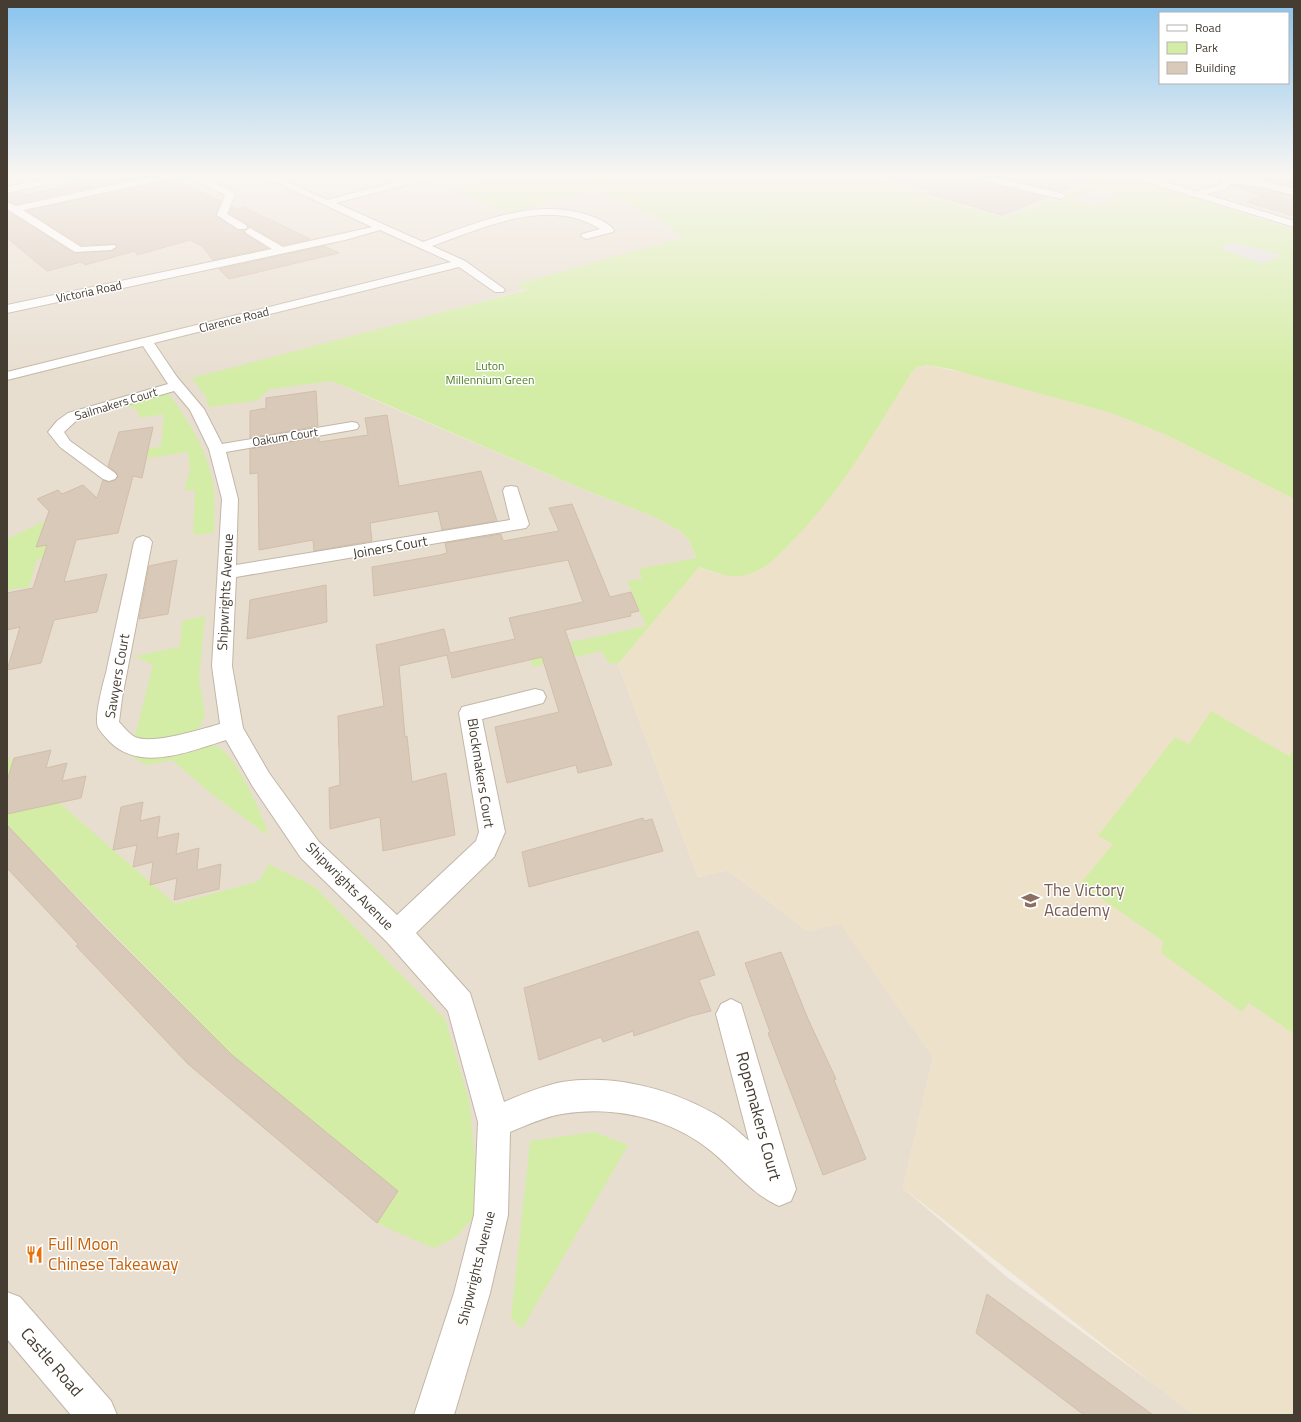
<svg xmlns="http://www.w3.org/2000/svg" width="1301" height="1422" viewBox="0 0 1301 1422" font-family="'Titillium Web',sans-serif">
<rect width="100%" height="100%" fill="#f3ece2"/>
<g fill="#e8ded0">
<path d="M7,175h501l-53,15 141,-1 61,28 27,20 -166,47 10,5 -39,11 -180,70 61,28 215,92 67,26 28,15 9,9 10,27 -81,97 80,213 29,-7 81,61 32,-8 93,134 -30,131 105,90 188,137h-1189z"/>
<path d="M1132,175h162v49l-119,-38z"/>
</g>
<path fill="#e5ded8" d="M882,175h184l29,7 -91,36 -130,-38z"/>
<path fill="#eee1ca" d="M927,365l48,10 136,38 53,21 130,65v916h-101l-290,-227 30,-131 -93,-133 -32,7 -81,-61 -29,7 -80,-213 81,-97 20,7 198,-207z"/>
<g fill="#d4eda6">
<path d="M508,175h374l-8,5 130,38 90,-35 -28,-8h52l12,3 164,51v270l-130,-65 -53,-21 -161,-44 -23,-4 -10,2 -6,6c-37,60 -69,118 -119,168 -13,14 -24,27 -43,33 -17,6 -34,-2 -50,-7l-81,97 -9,-1 -8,-12 -69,16 -2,-16 116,-25 -19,-45 15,-2 -3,-10 57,-11 -7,-18 -9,-9 -28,-15 -67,-26 -253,-109 -62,8 -14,12 -48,6 -2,-10 -14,-19 335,-88 -9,-6 165,-47 -26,-20 -61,-28 -87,24 -55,-23z"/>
<path d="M168,393c22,30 41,59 46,97 1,13 0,29 0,43l-21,2 2,-45h-11l6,-20 -2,-18 -52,8 2,-9 23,-5 3,-32 -23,4 -7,-11 -16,1 -1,-2z"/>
<path d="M47,520l3,26 -6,12 -7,1 -8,28 -22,3v-51z"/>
<path d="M205,616l-6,63 6,37 -7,14 -10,7 -24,6 -30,-3 19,-75 -18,-9 45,-9 2,-26z"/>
<path d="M1211,711l78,45 4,-6 1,1v283l-45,-31 -7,9 -81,-59 2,-12 -83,-57 33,-40 -15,-8 77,-99 14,7z"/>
<path d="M187,746c8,0 24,-3 31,1 21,12 42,65 51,88l-6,-3 -50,-37 -41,-35 -25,5 -14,-7 8,-7z"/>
<path d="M7,757l168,147 84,-23 10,-17 46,23 130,132 24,81 9,92 -6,27 -16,18 -22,11 -38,-16 -19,-9 20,-32 -161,-132 -229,-234z"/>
<path d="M594,1132l34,13 -106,184 -11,-11 19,-177z"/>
</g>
<g fill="#e3dfdc">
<path d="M1096,189l22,6 -23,10 -25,-7z"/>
<path d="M1233,242l49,13 -19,9 -44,-16z"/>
</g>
<g fill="#d9c9b9" stroke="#d2bea9">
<path d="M132,175h20l-136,29 -9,-3v-7l12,-2 6,3 73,-16 4,2z"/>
<path d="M894,175h75l2,3 76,19 -45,18 -76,-22 5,-2 -38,-10z"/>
<path d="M991,175h108v1l-39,16z"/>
<path d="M1226,175h59v5l9,-2v9l-36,-8z"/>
<path d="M173,179l48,22 -5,15 21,14h7l1,4 23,14 -55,12 -11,-14 -12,-6 -53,15 -2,-4 -50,14 -4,-3 -34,9 -40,-33v-27l67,42 38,-2 5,-4 -2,-3 -34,1 -54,-34z"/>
<path d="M1230,185l28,2 36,9v20l-48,-14 17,-6z"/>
<path d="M232,206l5,3 7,-2 66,32 -27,6 -32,-18h-3l-1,-3 -18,-11z"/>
<path d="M324,246l15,7 -110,26 -10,-10z"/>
<path d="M316,391l2,35 -68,12v-27l16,-3v-10z"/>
<path d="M387,415l12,71 82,-15 16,50 -55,9 -4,-19 -68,12 2,18 -58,10 -1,-11 -54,10 -1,-77 -8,1v-25l69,-12v5l49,-7 -3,-17z"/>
<path d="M153,427l-11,51 -9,-2 -15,57 -42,7 -12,42 43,-8 -10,38 -43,8 -13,43 -34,7 13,-43 -13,3v-37l26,-5 14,-43 -11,2 13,-36 -12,-12 21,-9 4,4 21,-9 14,13 6,-18 6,2 6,-2 3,-3 -2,-5 -8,-6 11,-34z"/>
<path d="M572,504l38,93 21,-5 8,19 -9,2 1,3 -66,14 47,135 -34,8 -2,-8 -69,18 -12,-56 64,-15 -17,-55 -90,21 -5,-23 -48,11 6,71 2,-1 5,46 34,-9 9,62 -72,16 -3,-34 -50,12 -1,-41 11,-3 -2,-69 46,-10 -8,-61 68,-16 6,24 65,-14 -6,-21 74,-16 -15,-42 -194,36 -2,-29 68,-12 7,-2 -2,-10 56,-9 2,7 56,-10 -10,-23z"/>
<path d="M177,560l-9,54 -29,5 10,-53z"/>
<path d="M326,585l1,37 -80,17 3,-39z"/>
<path d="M51,750l-5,18 21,-5 -5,18 24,-5 -5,22 -74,16v-33l7,-23z"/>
<path d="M143,802l-3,19 20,-5 -3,22 22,-5 -3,21 23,-6 -2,22 24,-6 -2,25 -45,11 3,-22 -27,7 3,-23 -20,5 4,-22 -24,5 8,-43z"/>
<path d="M643,818l1,3 8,-2 11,32 -134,36 -7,-35z"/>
<path d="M7,825l94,99 131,131 166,136 -21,32 -189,-159 -112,-118 2,-2 -71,-76z"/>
<path d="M698,931l17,44 -16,5 12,31 -20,5 -57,20 -1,-5 -30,11 -2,-5 -62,23 -15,-72z"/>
<path d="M781,952l27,67 28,60 -2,1 32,79 -43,16 -55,-142 2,-1 -25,-69z"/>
<path d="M987,1294l166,121h-69l-108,-82z"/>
</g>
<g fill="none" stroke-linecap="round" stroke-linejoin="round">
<defs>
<g id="minor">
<path d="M159,175h16l-4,3 -148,32 58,37 34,-2 1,2 -5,3 -36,2 -68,-43v-7l9,4z"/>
<path d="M186,175h11l36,17 2,2 -8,20 19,11 1,2 -1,2h-8l-21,-14 8,-20z"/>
<path d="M261,175h11l55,25 95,-25h14l-1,2 -99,26 87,39c51,-18 107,-44 162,-28 10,3 23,8 29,16l-1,2 -27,7 -5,-3 1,-2 18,-5c-52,-33 -117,-1 -168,17l33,15 38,27 2,2 -2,2h-8l-36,-25 -305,76 23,34 27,32 18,35 130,-22 5,1 2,3 -2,3 -5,1 -126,22 12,47 -2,66 274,-45 -7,-29 2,-4 6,-1 6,1 12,37 -3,4 -290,49 -4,89 11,62 26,45 50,69 78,73 79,-74 3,-9 -20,-119 3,-6 73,-18 8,2 3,6 -3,6 -61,16 23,113 -11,25 -78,76 54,60 34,109c19,-8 38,-16 58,-20 50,-8 107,6 151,31 13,7 25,18 36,28l-33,-127 5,-10 10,-5 10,5 55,185 -5,12 -12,5c-26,-11 -46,-37 -68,-55 -40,-33 -98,-46 -149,-37 -18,3 -35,11 -52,18l-2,83 -18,78 -36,122h-40l40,-122 20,-78 4,-93 -30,-111 -61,-69 -86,-84 -48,-71 -27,-47c-35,11 -86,33 -117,1 -4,-5 -9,-9 -11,-14 -4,-9 5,-44 8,-54 9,-44 19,-87 28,-131l3,-4 6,-2 6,2 3,4 -30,156 -3,24c5,5 10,12 16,15 17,8 67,-8 85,-13l-8,-58 10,-167 -13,-50 -19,-39 -16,-19 -96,28 -14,13 6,9 45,32 2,3 -2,3 -6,2 -6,-2 -43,-32 -12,-15 9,-11 11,-8 100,-29 -25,-38 -136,34v-8l444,-110 -71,-32 -35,10 -338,73v-8l265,-56 -26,-16 -1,-2 5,-3 33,19 89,-20z"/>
<path d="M970,175h15l79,19 2,2 -5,3 -90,-22z"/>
<path d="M1213,175l45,5 36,9v6l-36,-9 -28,-3 -4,6 -28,8 -3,-1v-4l25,-7 2,-4z"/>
<path d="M54,177l10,6 -4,3 -7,-3 -46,10v-6z"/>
<path d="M7,1292l13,5 91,104 6,14h-46l-64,-76z"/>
</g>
<path id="tertiary" d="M1129,175h13l152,46v6l-164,-50z"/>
</defs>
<use href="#minor" stroke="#c2b6a7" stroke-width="2"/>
<use href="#tertiary" stroke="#c2b6a7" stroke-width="2"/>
<use href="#minor" fill="#fff" fill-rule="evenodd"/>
<use href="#tertiary" fill="#fff" fill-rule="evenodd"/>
</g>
<linearGradient id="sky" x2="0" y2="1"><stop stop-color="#87c3ee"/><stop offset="0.47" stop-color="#faf6f2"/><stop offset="1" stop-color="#faf6f2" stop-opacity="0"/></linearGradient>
<rect width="1301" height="374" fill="url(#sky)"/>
<defs>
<symbol id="school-bare" viewBox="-9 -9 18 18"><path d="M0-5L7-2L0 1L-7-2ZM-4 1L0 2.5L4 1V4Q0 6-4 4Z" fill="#8d6e63" stroke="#fff" stroke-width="2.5" paint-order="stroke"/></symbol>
<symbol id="restaurant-bare" viewBox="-9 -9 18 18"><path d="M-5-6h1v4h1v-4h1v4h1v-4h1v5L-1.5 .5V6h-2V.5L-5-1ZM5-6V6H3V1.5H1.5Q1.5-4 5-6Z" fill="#e8710a" stroke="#fff" stroke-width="2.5" paint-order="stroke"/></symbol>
</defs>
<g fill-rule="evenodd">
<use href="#school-bare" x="1018" y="888" width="25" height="25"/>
<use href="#restaurant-bare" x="22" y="1242" width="25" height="25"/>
</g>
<g text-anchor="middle" stroke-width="3" stroke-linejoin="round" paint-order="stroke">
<g font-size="12" fill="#453c32" stroke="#fff">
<text transform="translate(89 292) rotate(-12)" y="4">Victoria Road</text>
<text transform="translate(234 320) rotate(-14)" y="4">Clarence Road</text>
<text transform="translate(116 404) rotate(-17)" y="4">Sailmakers Court</text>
<text transform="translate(285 437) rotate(-9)" y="4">Oakum Court</text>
</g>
<g font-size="12" fill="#4c7d20" stroke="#fff">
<text x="490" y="370">Luton<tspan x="490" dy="14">Millennium Green</tspan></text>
</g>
<g font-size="14" fill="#453c32" stroke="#fff">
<text transform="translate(390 547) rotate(-10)" y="5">Joiners Court</text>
<text transform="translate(225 592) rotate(-87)" y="5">Shipwrights Avenue</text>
<text transform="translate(117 676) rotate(-80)" y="5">Sawyers Court</text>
<text transform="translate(481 773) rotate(81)" y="5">Blockmakers Court</text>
<text transform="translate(350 886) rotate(45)" y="5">Shipwrights Avenue</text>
<text transform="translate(476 1268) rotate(-76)" y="5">Shipwrights Avenue</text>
</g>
<g font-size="17" fill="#785e54" stroke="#fff" text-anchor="start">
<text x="1044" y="896">The Victory<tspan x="1044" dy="20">Academy</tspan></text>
</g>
<g font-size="17" fill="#453c32" stroke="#fff">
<text transform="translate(759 1116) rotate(75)" y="6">Ropemakers Court</text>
<text transform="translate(52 1362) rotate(49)" y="6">Castle Road</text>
</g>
<g font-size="17" fill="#c56008" stroke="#fff" text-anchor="start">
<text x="48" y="1250">Full Moon<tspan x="48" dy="20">Chinese Takeaway</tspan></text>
</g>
</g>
<rect width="1301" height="1422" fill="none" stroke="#453c32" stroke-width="16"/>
<rect x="1159" y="12" width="130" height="72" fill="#ffffff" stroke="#b5b1ad"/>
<rect x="1167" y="25" width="20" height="6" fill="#ffffff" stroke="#b5b1ad"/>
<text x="1195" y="32" font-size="12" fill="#453c32">Road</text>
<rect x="1167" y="42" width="20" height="12" fill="#d4eda6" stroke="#b5b1ad"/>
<text x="1195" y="52" font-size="12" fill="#453c32">Park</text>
<rect x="1167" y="62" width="20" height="12" fill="#d9c9b9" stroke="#b5b1ad"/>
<text x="1195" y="72" font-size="12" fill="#453c32">Building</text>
</svg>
